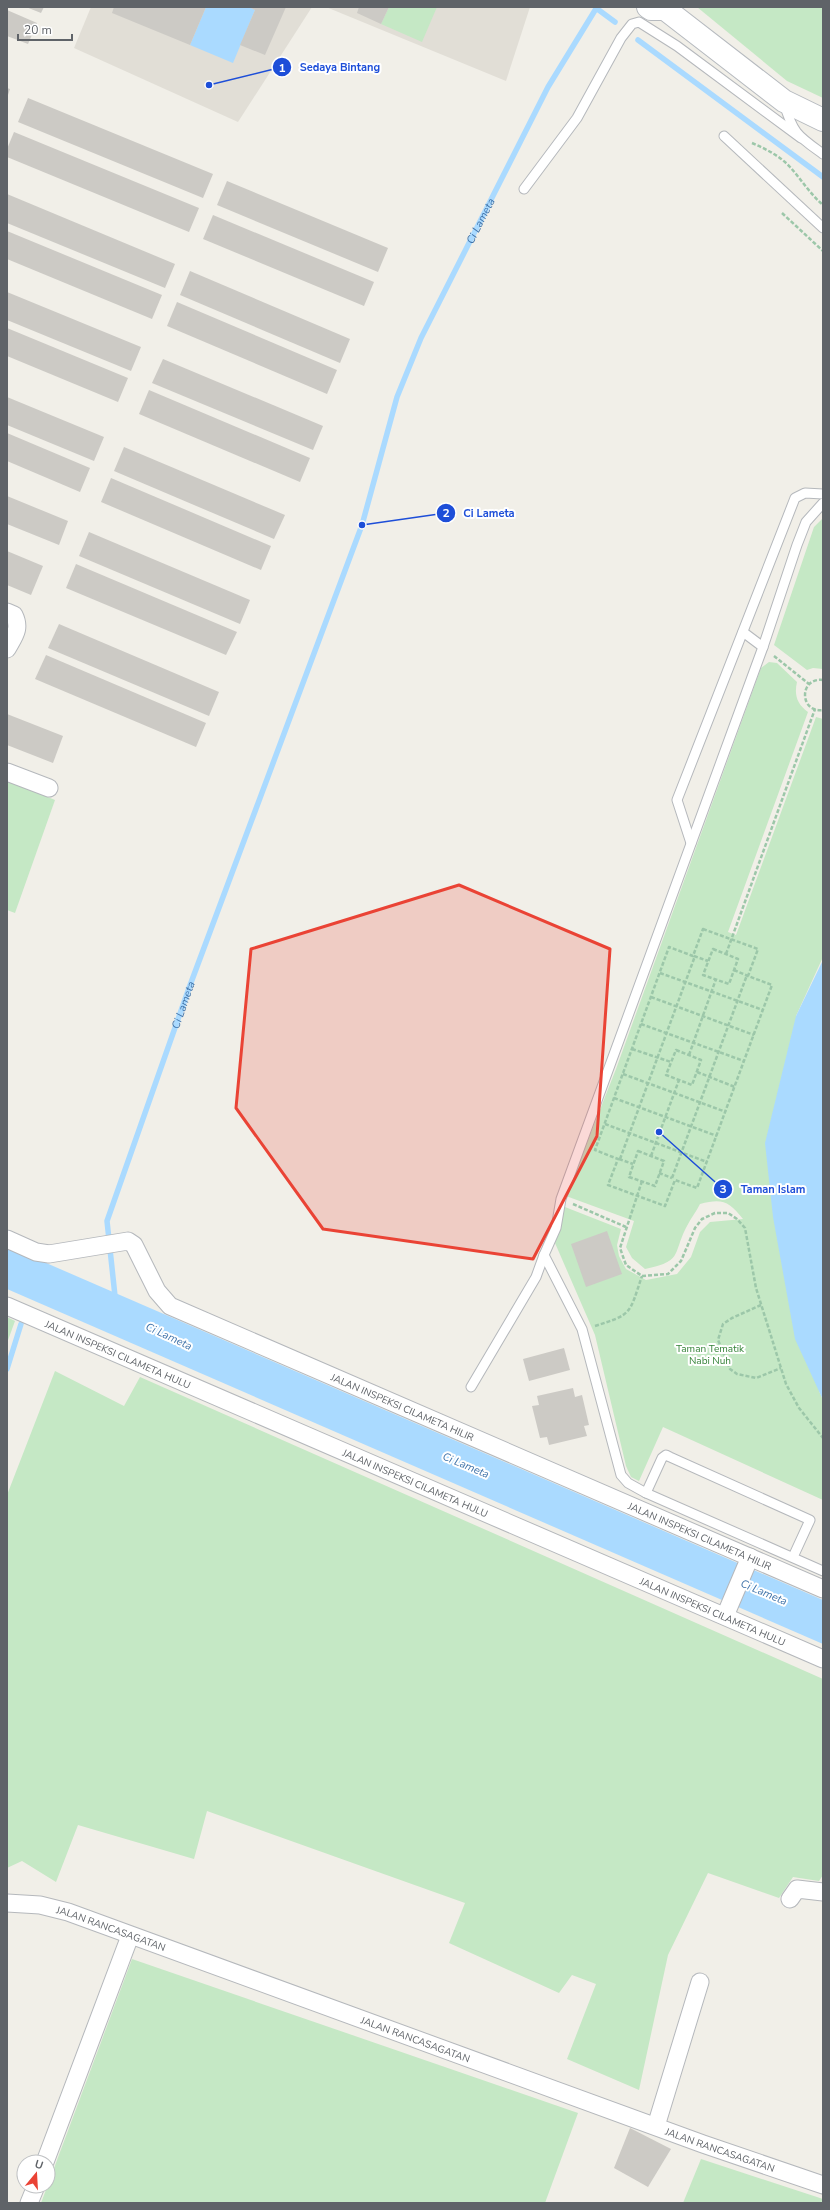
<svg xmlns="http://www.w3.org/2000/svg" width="830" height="2210" viewBox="0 0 830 2210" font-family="'Nunito Sans',sans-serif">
<rect width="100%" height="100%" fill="#f1efe8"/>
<g fill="#e1ded6">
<path d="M91,7h221l-74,115 -164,-74z"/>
<path d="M326,7h204l-24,74z"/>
</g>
<g fill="#c5e8c5">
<path d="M389,7h48l-15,35 -41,-18z"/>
<path d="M697,7h126v91l-36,-17z"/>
<path d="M823,518v151l-10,-1 -6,2 -33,-25 40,-118z"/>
<path d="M769,662l8,1 20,19c-3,13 0,22 11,30l-80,220 8,3 80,-218 7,2v238l-27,59 23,375 4,9v100l-160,-73 -24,54 -8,-4 -5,-11 -31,-131 -40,-92 10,-36 56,22 -4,16 2,11 7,13 20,11 31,-6 14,-17 9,-25 10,-10 33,-3c-14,-18 -21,-21 -43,-15 -4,8 -9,14 -13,22 -15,28 -3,35 -42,43l-13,-11 -6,-11 8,-26 -68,-25 50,-127 145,-401z"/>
<path d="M7,780l48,20 -40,113 -8,-3z"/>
<path d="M7,1317l8,4 -8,22z"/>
<path d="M55,1371l69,35 16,-29 683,302v196l-4,6 -26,-4 -14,21 -71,-25 -40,82 -29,135 -72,-31 29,-75 -24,-9 -13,18 -110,-50 16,-40 -258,-92 -13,48 -116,-34 -22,57 -34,-21 -15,7v-373z"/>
<path d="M132,1959l446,154 -33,90h-504z"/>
<path d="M701,2159l122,40v4h-140z"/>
</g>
<g fill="#aadaff">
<path d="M206,7h43l6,3 -22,53 -43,-18z"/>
<path d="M823,960v440l-28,-61 -22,-122 -8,-74 31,-127z"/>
<path d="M7,1246l816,354v44l-816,-355z"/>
</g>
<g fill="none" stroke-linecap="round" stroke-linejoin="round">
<g stroke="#aadaff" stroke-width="5.5">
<path d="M596,8l19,14"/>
<path d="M638,40l185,137"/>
<path id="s1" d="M118,1298l-3,-2 -8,-75 82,-233 173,-463 35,-128 24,-59 127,-251 49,-80"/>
<path d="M7,1369l14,-45"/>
</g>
</g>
<g fill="#cccac5">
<path d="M26,7h18l-3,6z"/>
<path d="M114,7h92l-16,38 -78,-32z"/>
<path d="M249,7h37l-21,48 -25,-10 15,-35z"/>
<path d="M359,7h30l-8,17 -24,-11z"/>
<path d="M7,10l30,13 -9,21 -21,-8z"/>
<path d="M7,88l3,1 -3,9z"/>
<path d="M28,98l185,76 -10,24 -185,-76z"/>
<path d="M14,132l185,76 -10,24 -182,-75v-8z"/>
<path d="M227,181l161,67 -10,24 -161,-67z"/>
<path d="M7,194l168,70 -10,24 -158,-65z"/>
<path d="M213,215l161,67 -10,24 -161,-67z"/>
<path d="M7,231l155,64 -10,24 -145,-60z"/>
<path d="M190,271l160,68 -10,24 -160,-68z"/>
<path d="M7,292l134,55 -10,24 -124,-51z"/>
<path d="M177,302l160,68 -10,24 -160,-68z"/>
<path d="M7,328l121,50 -10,24 -111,-46z"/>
<path d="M163,359l160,67 -10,24 -161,-67z"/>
<path d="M149,390l161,68 -10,24 -161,-68z"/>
<path d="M7,397l97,40 -10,24 -87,-36z"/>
<path d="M7,433l83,35 -10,24 -73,-31z"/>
<path d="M124,447l161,68 -11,24 -160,-68z"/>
<path d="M111,478l160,68 -10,24 -160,-68z"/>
<path d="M7,496l61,25 -9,24 -52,-21z"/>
<path d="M89,532l161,68 -10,24 -161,-68z"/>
<path d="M7,551l36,15 -12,29 -24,-10z"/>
<path d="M76,564l161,68 -11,23 -160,-67z"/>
<path d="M59,624l160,68 -10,24 -161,-68z"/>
<path d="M46,655l160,68 -10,24 -161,-68z"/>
<path d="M7,714l56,22 -10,27 -46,-18z"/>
<path d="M607,1231l15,43 -36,13 -15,-43z"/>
<path d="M564,1348l6,22 -41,11 -6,-22z"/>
<path d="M573,1388l2,9 7,-2 7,30 -5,1 3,10 -38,9 -2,-8 -7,1 -8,-32 7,-1 -2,-9z"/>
<path d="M630,2128l41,21 -23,38 -34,-19z"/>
</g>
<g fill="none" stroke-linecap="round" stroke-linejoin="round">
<defs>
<g id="lane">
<path d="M784,103c9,31 14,33 39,51"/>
<path d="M724,136l99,92"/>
<path d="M524,189l53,-71 44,-80 11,-14 7,-2 38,24 124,92"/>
<path d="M823,503l-17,19 -9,23 -34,102 -202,552 -5,29 -12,27 38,74 39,146 7,8 18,10 177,78"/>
<path d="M743,632l20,15"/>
<path d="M691,843l-14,-43 118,-302 10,-5 18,1"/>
<path d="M471,1387l65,-110 8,-22"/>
<path d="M646,1493l16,-35 4,-3 4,2 140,63 -17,37"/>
</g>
<g id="street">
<path d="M7,612l7,3c7,14 0,21 -7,34"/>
<path d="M7,772l42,16"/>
<path id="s2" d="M7,1239l29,13 13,2 79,-13 6,4 23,46 13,15 653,283"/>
<path id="s3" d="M7,1306l816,353"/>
<path d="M725,1616l25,-59"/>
<path d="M790,1899l7,-10 26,3"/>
<path id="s4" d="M7,1903l33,2 28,7 635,232 120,41"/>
<path d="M656,2126l44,-144"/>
<path d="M45,2162l85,-226"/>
<path d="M29,2203l7,-17"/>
</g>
<path id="secondary" d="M648,7l3,2h14l119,92 39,19"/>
</defs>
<use href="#lane" stroke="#b5b8bc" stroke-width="11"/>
<use href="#street" stroke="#b5b8bc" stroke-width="19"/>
<use href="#secondary" stroke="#b6babf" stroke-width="24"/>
<g stroke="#9cc7a9" stroke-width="2.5" stroke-dasharray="4 2" stroke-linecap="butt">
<path d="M752,143c14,6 28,13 38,24 11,12 20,27 33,38"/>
<path d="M782,213l41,38"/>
<path d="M774,656l35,28"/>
<path d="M823,680c-24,-3 -24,33 0,30"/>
<path d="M703,929l55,20 -10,27 24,9 -75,203 -22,-8 -10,26 -57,-21 10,-26 -23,-9 74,-203 24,9z"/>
<path d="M713,949l25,10 -9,25 -26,-9z"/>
<path d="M726,954l89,-245"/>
<path d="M694,956l14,5"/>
<path d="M734,970l14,6"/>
<path d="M660,973l103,37"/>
<path d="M651,997l103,38"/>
<path d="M641,1024l103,37"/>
<path d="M632,1049l39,13"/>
<path d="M676,1050l25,10 -9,25 -26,-10z"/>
<path d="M689,1055l27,-76"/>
<path d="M697,1072l38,15"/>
<path d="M623,1074l103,38"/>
<path d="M614,1098l103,38"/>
<path d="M605,1124l102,38"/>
<path d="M638,1151l26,10 -9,25 -26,-9z"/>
<path d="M651,1156l28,-76"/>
<path d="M619,1159l14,5"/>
<path d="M620,1159l75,-203"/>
<path d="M659,1173l13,5"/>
<path d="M672,1178l75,-203"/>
<path d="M642,1181l-22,67 6,17 16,11 26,-2 13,-13 14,-33 7,-9 13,-6h13l9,6 8,9 11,60 30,96 13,24 24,30"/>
<path d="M573,1204l53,23"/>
<path d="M761,1305l-29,13 -9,6 -5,16 12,29 7,5 19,4 25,-10"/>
<path d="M595,1326c38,-12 34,-12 47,-50"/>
</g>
<use href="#lane" stroke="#fff" stroke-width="9"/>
<use href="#street" stroke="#fff" stroke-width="17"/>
<use href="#secondary" stroke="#fff" stroke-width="22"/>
</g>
<path fill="#ea4335" fill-opacity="0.2" stroke="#ea4335" stroke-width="3" stroke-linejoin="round" d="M459,885l151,64 -13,187 -64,123 -210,-30 -87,-121 15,-159z"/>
<g text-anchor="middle" stroke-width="4" stroke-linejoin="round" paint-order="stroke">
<g font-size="10" fill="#348238" stroke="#fff">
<text x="710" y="1352">Taman Tematik<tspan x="710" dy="12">Nabi Nuh</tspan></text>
</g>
<g font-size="10" fill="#5f6368" stroke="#fff">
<text dy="4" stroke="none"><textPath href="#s3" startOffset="121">JALAN INSPEKSI CILAMETA HULU</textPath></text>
<text dy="4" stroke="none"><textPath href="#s2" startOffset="457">JALAN INSPEKSI CILAMETA HILIR</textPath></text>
<text dy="4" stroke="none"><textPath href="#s3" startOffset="445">JALAN INSPEKSI CILAMETA HULU</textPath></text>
<text dy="4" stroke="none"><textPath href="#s2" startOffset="781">JALAN INSPEKSI CILAMETA HILIR</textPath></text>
<text dy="4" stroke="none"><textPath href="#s3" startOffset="769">JALAN INSPEKSI CILAMETA HULU</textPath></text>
<text dy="4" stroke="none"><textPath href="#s4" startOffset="108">JALAN RANCASAGATAN</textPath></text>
<text dy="4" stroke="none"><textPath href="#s4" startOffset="432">JALAN RANCASAGATAN</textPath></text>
<text dy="4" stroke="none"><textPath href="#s4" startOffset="756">JALAN RANCASAGATAN</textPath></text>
</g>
<g font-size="11" font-style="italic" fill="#4174aa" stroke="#fff">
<text dy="4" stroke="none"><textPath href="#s1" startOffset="1148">Ci Lameta</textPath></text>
<text dy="4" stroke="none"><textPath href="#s1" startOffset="308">Ci Lameta</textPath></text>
<text transform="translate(169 1336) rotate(25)" y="4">Ci Lameta</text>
<text transform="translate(466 1465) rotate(23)" y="4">Ci Lameta</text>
<text transform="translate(764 1592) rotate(23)" y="4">Ci Lameta</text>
</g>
</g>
<path fill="none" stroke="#1d4ed8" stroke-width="1.5" d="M209 85L282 67M362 525L446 513M659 1132L723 1189"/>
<g fill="#1d4ed8" stroke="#fff" stroke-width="1.5">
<circle cx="209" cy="85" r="4"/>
<circle cx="362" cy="525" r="4"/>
<circle cx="659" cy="1132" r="4"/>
<circle cx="282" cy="67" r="10"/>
<circle cx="446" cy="513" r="10"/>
<circle cx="723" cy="1189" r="10"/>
</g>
<g font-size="12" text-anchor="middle" font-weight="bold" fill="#fff">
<text x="282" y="72">1</text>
<text x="446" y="517">2</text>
<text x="723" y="1193">3</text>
</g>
<g font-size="11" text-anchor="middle" font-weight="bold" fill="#1d4ed8" stroke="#fff" stroke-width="4" stroke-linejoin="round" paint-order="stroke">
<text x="340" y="71">Sedaya Bintang</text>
<text x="489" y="517">Ci Lameta</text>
<text x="773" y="1193">Taman Islam</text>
</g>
<rect width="830" height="2210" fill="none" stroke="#5f6368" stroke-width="16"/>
<g transform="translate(36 2174) rotate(18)"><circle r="19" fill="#ffffff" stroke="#bfc1c3"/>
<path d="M0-3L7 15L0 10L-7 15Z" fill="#ea4335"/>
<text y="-6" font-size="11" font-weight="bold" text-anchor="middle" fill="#5f6368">U</text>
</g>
<path d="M18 34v6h54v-6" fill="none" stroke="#5f6368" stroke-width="2"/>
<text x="24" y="34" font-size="12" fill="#5f6368" stroke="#ffffff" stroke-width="3" paint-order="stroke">20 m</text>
</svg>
